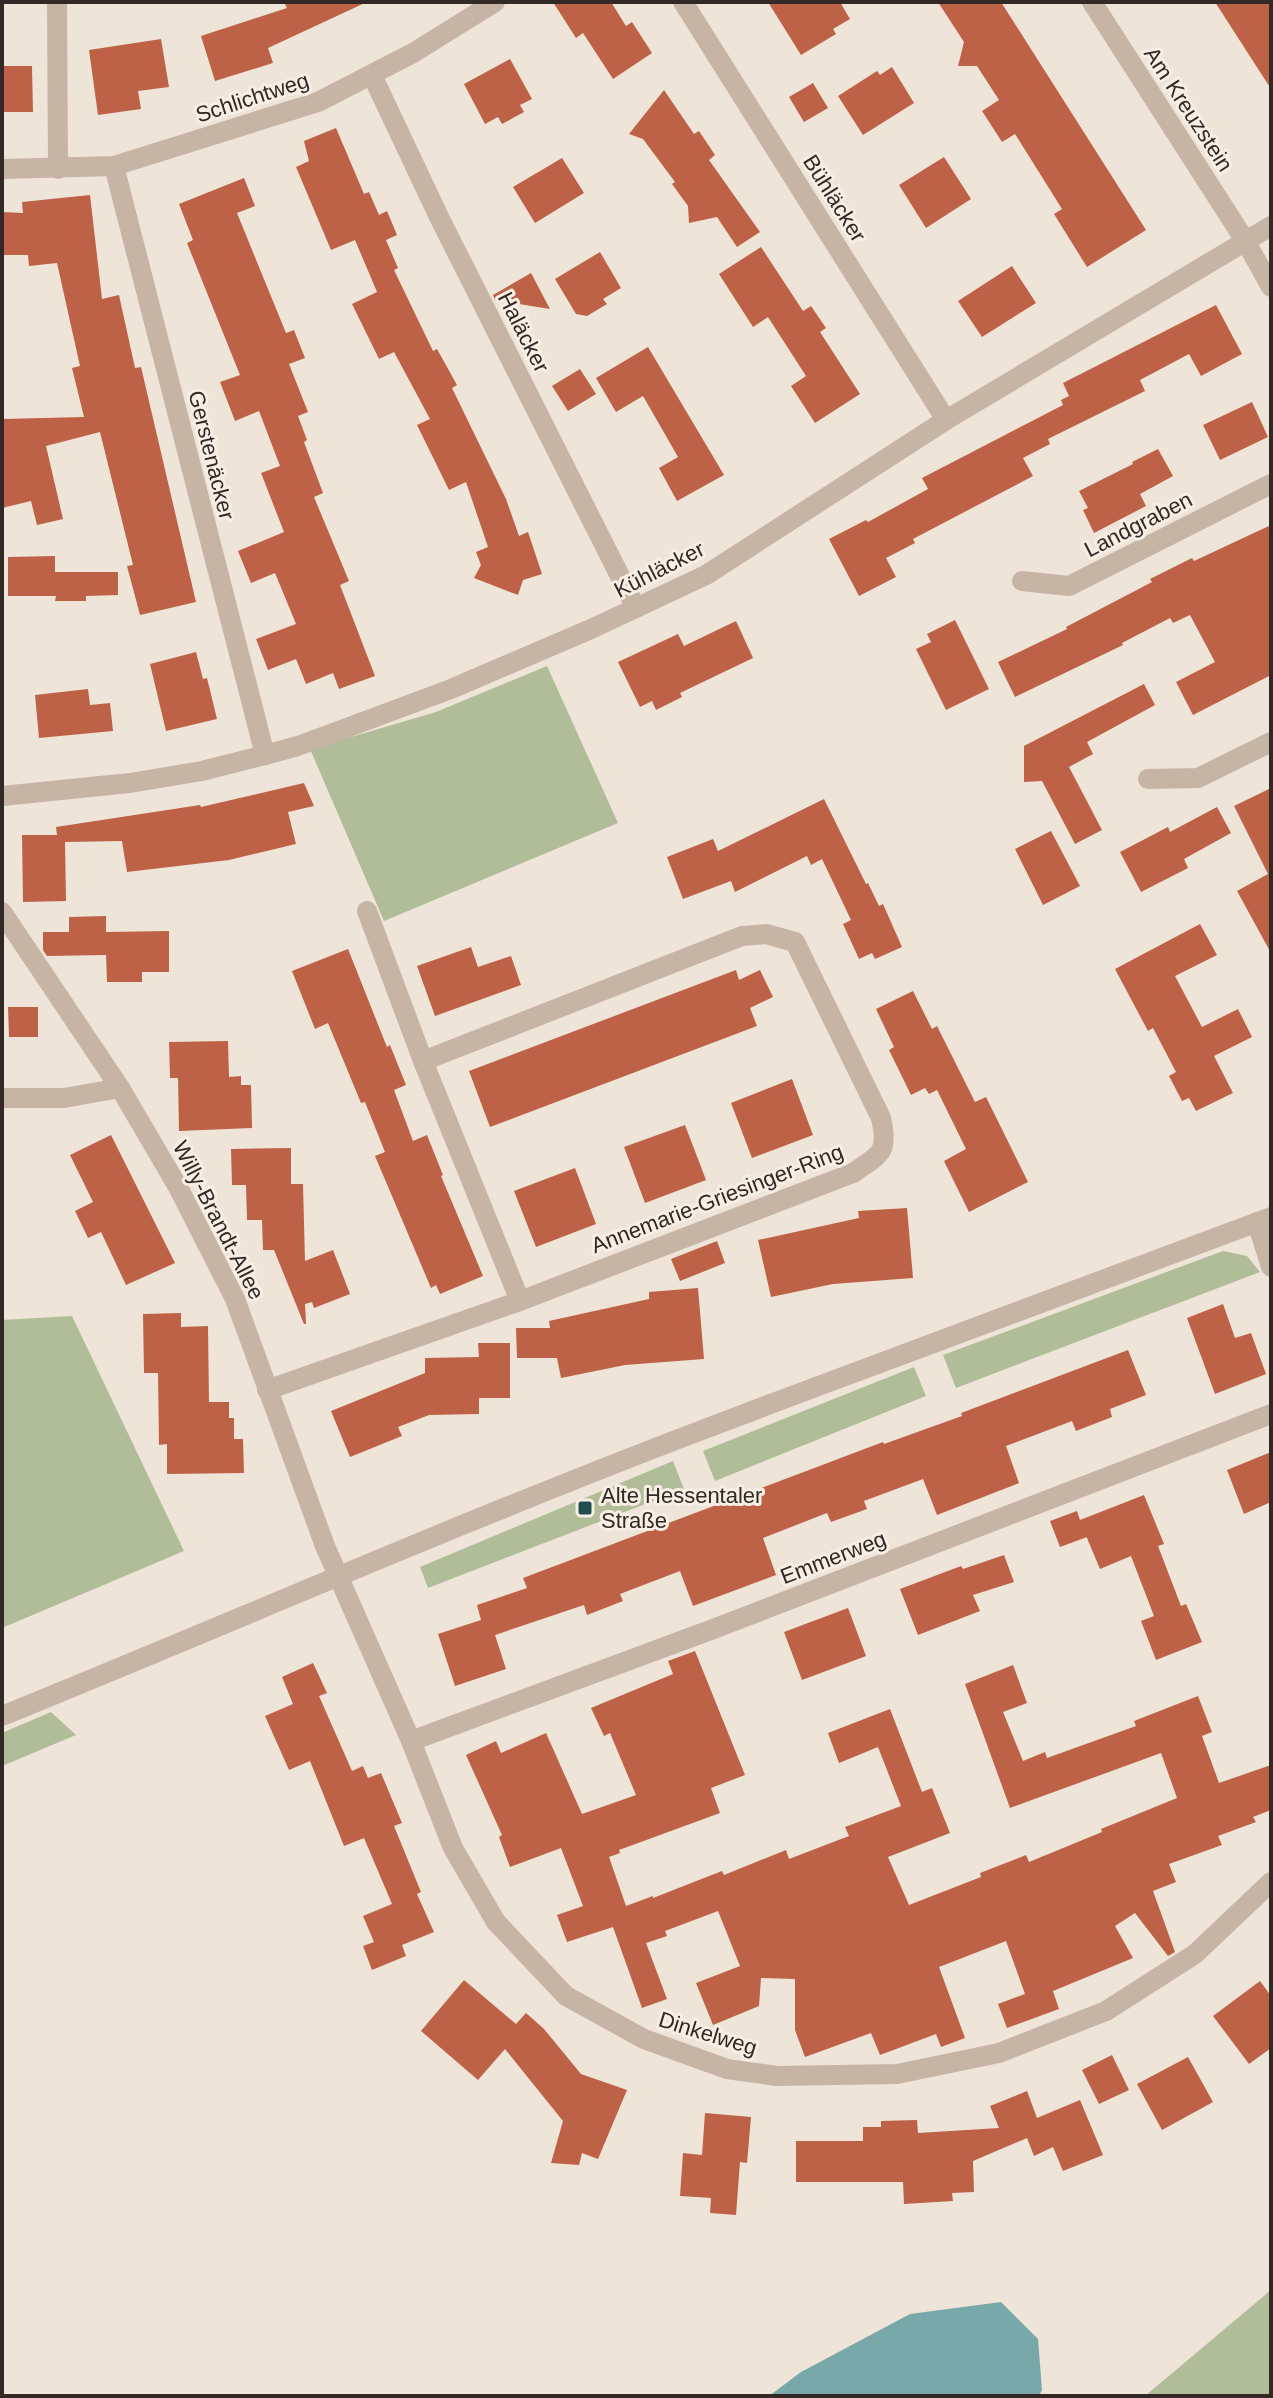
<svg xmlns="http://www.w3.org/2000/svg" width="1273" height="2398" viewBox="0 0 1273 2398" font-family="Helvetica,sans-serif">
<rect width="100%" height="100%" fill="#efe4d8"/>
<g fill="#b1bd99">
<path d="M547,666l71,157 -234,98 -74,-172 126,-37z"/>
<path d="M1223,1251l24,5 13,16 -304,116 -13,-33z"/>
<path d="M72,1316l112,235 -182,77v-308z"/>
<path d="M914,1367l12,29 -211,85 -12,-30z"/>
<path d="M673,1461l11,28 -256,99 -8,-21z"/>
<path d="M51,1712l25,23 -74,31v-33z"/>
<path d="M1271,2290v106h-126z"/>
</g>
<path fill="#79a8aa" d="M1001,2302l37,37 4,51 -3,6h-270l32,-24 109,-58z"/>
<g fill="#be6247">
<path d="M284,2h83l-99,46 5,15 -58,18 -14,-45 86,-28z"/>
<path d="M553,2h58l15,24 6,-4 20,31 -39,26 -30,-46 -7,5z"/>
<path d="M768,2h72l10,17 -17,10 3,5 -35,21z"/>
<path d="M938,2h63l145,228 -59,37 -33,-53 8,-5 -47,-75 -13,8 -20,-31 17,-11 -22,-34h-19l6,-24z"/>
<path d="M1215,2h56v87z"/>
<path d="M161,39l8,48 -31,4 3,18 -43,6 -9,-65z"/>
<path d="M510,59l22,40 -12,6 4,7 -22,12 -4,-7 -13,7 -21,-40z"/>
<path d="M2,66h30l1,46h-31z"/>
<path d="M892,67l22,36 -51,32 -25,-39 39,-25 3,4z"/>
<path d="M813,83l15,25 -24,14 -15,-25z"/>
<path d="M664,90l30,44 5,-3 16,24 -6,5 51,72 -23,15 -20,-30 -28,6 -1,-17 -16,-22 3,-2 -32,-43 -14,-5z"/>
<path d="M336,128l28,66 5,-2 10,23 8,-4 10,24 -11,5 12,28 -4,2 39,81 4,-2 20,36 -5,3 54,111 13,37 9,-4 14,42 -19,6 -5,15 -44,-17 7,-13 -5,-13 12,-5 -22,-65 -17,8 -32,-65 13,-6 -36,-67 -15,7 -27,-55 25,-12 -22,-52 -24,10 -35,-83 13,-6 -5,-20z"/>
<path d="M944,157l27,42 -45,29 -27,-43z"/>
<path d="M562,158l22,35 -49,30 -22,-36z"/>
<path d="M244,178l11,28 -18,7 49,120 8,-3 11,28 -16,6 19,48 -10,4 9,24 -3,2 19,51 -9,4 35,84 -9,4 35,91 -36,13 -6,-16 -27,11 -10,-25 -28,11 -12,-31 40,-15 -21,-51 -24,10 -13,-32 46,-19 -23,-59 19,-7 -21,-55 -24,10 -15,-39 20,-7 -53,-132 6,-3 -14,-36z"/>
<path d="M90,195l12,104 17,-4 16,73 6,-1 55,235 -56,13 -13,-49 6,-1 -33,-133 -54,14 17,73 -26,6 -6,-24 -29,7v-89l82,-2 -12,-49 8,-2 -23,-103 -28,3 -1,-11h-26v-43l21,1 -1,-11z"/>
<path d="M761,247l42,64 8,-5 15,22 -6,4 40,62 -45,29 -24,-37 15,-10 -38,-59 -15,10 -34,-53z"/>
<path d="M600,252l21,36 -18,11 4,5 -20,12 -11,-2 -21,-35z"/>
<path d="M1012,266l24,37 -54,34 -24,-36z"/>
<path d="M531,273l19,36 -55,-9 -2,-5z"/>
<path d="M1216,305l26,49 -41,22 -12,-22 -49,26 5,11 -97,48 2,5 -27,14 10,18 -120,63 2,4 -29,15 10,19 -37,19 -30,-57 37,-19 2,2 60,-33 -6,-11 141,-73 -2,-5 8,-4 -6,-13z"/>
<path d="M648,347l76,128 -47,26 -18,-33 19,-11 -35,-61 -27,16 -20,-34z"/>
<path d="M580,369l16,25 -28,17 -16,-25z"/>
<path d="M1252,402l16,35 -48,23 -17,-35z"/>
<path d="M1158,449l15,27 -33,18 6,12 -52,27 -11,-23 5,-2 -9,-17 54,-27 -1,-2z"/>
<path d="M1271,525v150l-78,40 -17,-33 39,-20 -25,-47 -17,8 -3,-5 -48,25 1,2 -108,52 -17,-35 69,-33 -1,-2 86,-45 -2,-3 42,-21 2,3z"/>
<path d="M55,556v16h63v23l-32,1v5h-31l1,-5h-48v-39z"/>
<path d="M955,620l34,69 -43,21 -30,-61 15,-7 -4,-8z"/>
<path d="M736,621l17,37 -73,35 2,4 -26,13 -4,-9 -12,6 -22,-45 60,-28 6,12z"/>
<path d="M196,652l7,27 4,-1 10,41 -51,12 -16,-67z"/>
<path d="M1144,684l11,21 -68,37 6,12 -24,13 33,63 -27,14 -33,-63 -18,1v-36z"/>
<path d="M88,689l2,16 20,-2 3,28 -74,7 -4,-43z"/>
<path d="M304,783l10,23 -26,6 8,32 -67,16 -102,12 -5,-31 -57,1 1,59 -43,1 -1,-67h35l-1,-8 144,-22 1,2z"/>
<path d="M1271,788v165l-34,-62 31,-17 -34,-68z"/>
<path d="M824,799l42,85 2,-1 11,23 4,-2 19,43 -27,12 -3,-6 -13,6 -16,-35 8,-4 -29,-61 -11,6 -4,-9 -72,36 -4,-11 -48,18 -16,-42 46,-18 5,12z"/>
<path d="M1217,807l14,26 -47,26 4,9 -47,24 -21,-40 48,-25 2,5z"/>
<path d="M1051,831l29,55 -37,19 -28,-56z"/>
<path d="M106,916v16l63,-1v41h-27v10h-35l-1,-27 -59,1 -4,-6v-18h26v-15z"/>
<path d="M1200,924l17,31 -42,21 27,51 36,-18 14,28 -38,19 19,37 -37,18 -7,-13 -7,3 -13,-25 7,-4 -23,-44 -5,3 -33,-62z"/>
<path d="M471,947l7,20 33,-11 10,29 -86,31 -18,-50z"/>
<path d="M348,949l39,98 3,-2 16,40 -12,5 19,51 14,-6 16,40 -2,1 42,100 -43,18 -4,-9 -5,3 -56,-132 10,-4 -20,-50 -4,1 -33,-80 -13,6 -23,-58z"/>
<path d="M736,970l3,10 21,-10 13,27 -23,11 7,18 -267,101 -21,-56z"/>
<path d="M913,991l19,38 5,-3 38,76 11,-5 42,85 -59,30 -25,-51 22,-12 -29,-59 -8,4 -4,-6 -14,7 -22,-45 5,-3 -18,-38z"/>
<path d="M8,1007h30v30h-29z"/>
<path d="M228,1041l1,36 12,-1v9h10l1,43 -73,3 -1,-53h-8l-1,-36z"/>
<path d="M792,1079l21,56 -61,23 -21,-55z"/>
<path d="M685,1125l21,55 -61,23 -21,-56z"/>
<path d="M111,1135l64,128 -49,22 -25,-53 -13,6 -13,-27 18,-9 -23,-47z"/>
<path d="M291,1148v36h12l2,77 28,-11 17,44 -36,14 -2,-6 -7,2 1,20h-2l-30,-74h-11l-1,-30h-15l-1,-35h-14l-1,-36z"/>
<path d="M575,1168l21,56 -60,23 -22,-56z"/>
<path d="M907,1208l6,70 -80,6 -62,13 -13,-57 101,-22 -1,-7z"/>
<path d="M717,1241l8,22 -45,18 -9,-22z"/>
<path d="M698,1288l6,71 -79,6 -64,13 -4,-20h-40l-1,-30h34l-1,-7 100,-22v-7z"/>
<path d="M1223,1304l12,34 16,-5 15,41 -51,20 -28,-76z"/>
<path d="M181,1313v14l27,-1 1,76h20v16h5v21h9l1,34 -77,1v-30l-8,1 -1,-72h-14l-1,-59z"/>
<path d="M478,1343h32v55h-31v16l-50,1 -31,12 4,9 -52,21 -19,-46 94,-38v-15l54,-1z"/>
<path d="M1128,1350l18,45 -36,14 2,8 -36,14 -4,-10 -66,25 13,37 -82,32 -14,-36 -59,22 3,8 -36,13 -4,-9 -64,25 13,37 -83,31 -13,-35 -60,23 3,7 -36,14 -3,-10 -89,30 11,34 -51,17 -17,-52 43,-14 -4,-15 50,-17 -4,-10 360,-136 1,2 78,-28 -1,-3z"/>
<path d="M1271,1452v50l-27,12 -17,-44z"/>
<path d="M1144,1495l20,49 -6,2 23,60 5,-2 16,38 -46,18 -15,-39 13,-5 -23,-60 -31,13 -16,-38 3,6 -27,10 -10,-26 27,-10 3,9z"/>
<path d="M1004,1555l10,27 -41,13 7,16 -62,24 -18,-46 61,-23 2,3z"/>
<path d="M848,1608l18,48 -64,24 -18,-48z"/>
<path d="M695,1651l50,124 -34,13 9,25 -101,37 1,3 -11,4 17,49 27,-10v2l69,-27 2,4 62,-25 3,9 60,-23 -4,-9 56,-21 -23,-59 -39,16 -11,-30 62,-24 32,83 10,-4 18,45 -62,24 21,48 72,-28 -1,-4 46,-18 3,7 73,-30 -1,-3 76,-31 -16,-45 -151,55 -45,-124 48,-19 14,38 -24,9 20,49 22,-9 2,6 89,-32 -2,-5 64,-25 14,36 -10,4 17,47 52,-18v45l-18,7 3,5 -38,14 4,9 -53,19 7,18 -23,9 22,61 -7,4 -33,-43 -20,13 18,32 -80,33 6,18 -52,19 -9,-24 27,-10 -19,-53 -67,26 26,71 -24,9 -5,-13 -56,21 -9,-22 -66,24 -10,-27v-51l-34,-1 -2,28 -46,19 -17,-42 44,-17 -22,-55 -53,20 2,5 -21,7 21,56 -25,9 -29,-81 -46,15 -10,-27 26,-9 -22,-58 -51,19 -11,-30 3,-2 -36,-80 30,-14 5,12 45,-20 36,81 54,-19 -26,-62 -6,3 -13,-28 82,-34 -5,-13z"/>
<path d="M313,1663l14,30 -8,3 33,75 11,-5 5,12 13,-5 21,50 -8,3 27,66 -4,2 17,38 -32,13 4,11 -34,14 -9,-24 11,-4 -11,-26 29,-12 -28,-66 -20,8 -34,-85 -21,9 -24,-54 28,-12 -11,-27z"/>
<path d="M464,1980l52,44 10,-11 18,16 37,45 46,16 -29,69 -16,-6 -3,12 -28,-2 12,-42 -58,-72 -27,31 -57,-49z"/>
<path d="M1260,1981l11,15v52l-22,16 -36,-48z"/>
<path d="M1112,2055l17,35 -30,14 -17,-34z"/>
<path d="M1188,2057l25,45 -51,28 -25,-46z"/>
<path d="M1027,2091l10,27 43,-18 23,55 -40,16 -10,-24 -19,9 -7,-18 -54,23 1,31 -22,1 1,8 -49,3 -1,-22h-107v-41h67v-14h18v-6l36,-1 1,13 81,-5 -9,-22z"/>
<path d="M705,2113l46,4 -4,46 -7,-1 -4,53 -26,-2 1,-15 -31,-2 3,-43 19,2z"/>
</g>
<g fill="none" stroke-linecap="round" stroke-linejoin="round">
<g stroke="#c6b4a5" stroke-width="20">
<path d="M57,2l1,167"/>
<path d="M683,2l263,418"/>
<path d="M1092,2l154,240 25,45"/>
<path d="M372,75l67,142 197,391"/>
<path d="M114,166l151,589"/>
<path d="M2,169l112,-3 204,-64 95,-49 82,-51"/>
<path d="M1022,581l47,5 202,-102"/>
<path d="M1148,779l50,-1 73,-36"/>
<path d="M2,796l128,-13 72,-12 63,-16 33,-9 153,-57 140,-60 115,-54 240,-155 325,-194"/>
<path d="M367,911l56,150"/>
<path d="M2,912l118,176 58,99 57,112 90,247 86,195 42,107 43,74 70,74 78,43 83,30 50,7 120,-2 102,-21 107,-42 89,-57 76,-72"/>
<path d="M2,1098h62l56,-10"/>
<path d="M1257,1222l14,45"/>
<path d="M267,1390l253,-89 333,-128c27,-19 36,-19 28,-55l-86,-176 -29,-8 -24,2 -319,125 97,240"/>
<path d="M2,1716c226,-92 450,-190 679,-278 196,-75 393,-147 590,-221"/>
<path d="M411,1741l305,-113 555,-214"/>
</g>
</g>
<rect fill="#1e4e50" stroke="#f7eee4" stroke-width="3" x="577" y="1500" width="16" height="16" rx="4"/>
<g text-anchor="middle" stroke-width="6" stroke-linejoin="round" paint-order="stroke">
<g font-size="22" fill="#322926" stroke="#f7eee4">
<text transform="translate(252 97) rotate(-18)" y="8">Schlichtweg</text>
<text transform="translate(1189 109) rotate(57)" y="8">Am Kreuzstein</text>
<text transform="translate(835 198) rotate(58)" y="8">Bühläcker</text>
<text transform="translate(524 332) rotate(63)" y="8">Haläcker</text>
<text transform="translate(212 455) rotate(76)" y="8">Gerstenäcker</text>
<text transform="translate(1138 524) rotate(-27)" y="8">Landgraben</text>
<text transform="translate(659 569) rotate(-27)" y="8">Kühläcker</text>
<text transform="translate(717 1198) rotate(-21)" y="8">Annemarie-Griesinger-Ring</text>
<text transform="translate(219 1220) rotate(63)" y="8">Willy-Brandt-Allee</text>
<text transform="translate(833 1557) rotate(-21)" y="8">Emmerweg</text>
<text transform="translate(708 2033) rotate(17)" y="8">Dinkelweg</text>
</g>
<g font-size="22" fill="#322926" stroke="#f7eee4" text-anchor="start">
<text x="601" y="1503">Alte Hessentaler<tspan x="601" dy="25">Straße</tspan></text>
</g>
</g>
<rect width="1273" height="2398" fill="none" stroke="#322926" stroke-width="8"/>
</svg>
